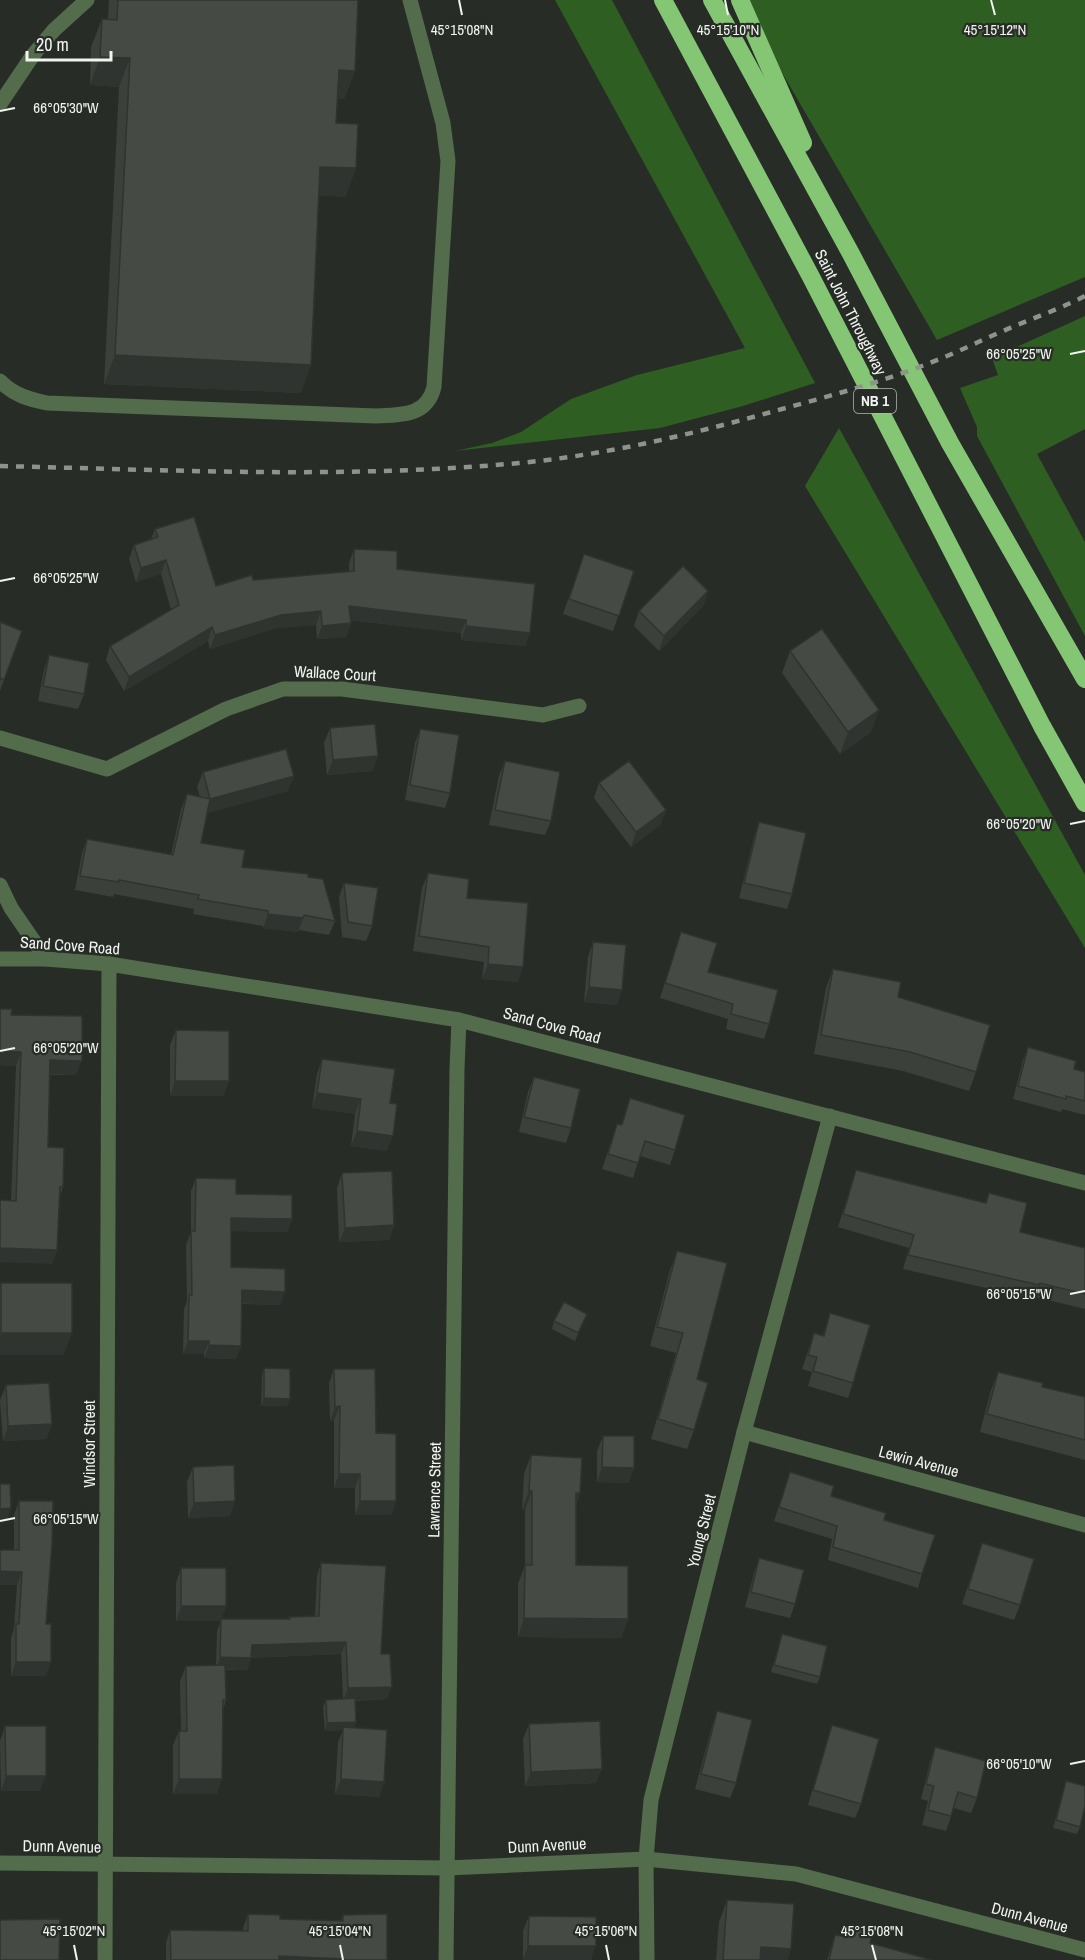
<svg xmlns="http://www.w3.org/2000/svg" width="1085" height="1960" viewBox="0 0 1085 1960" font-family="'Archivo Narrow',sans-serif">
<rect width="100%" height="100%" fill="#272d26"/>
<g fill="#2f5e22">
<path d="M555,0h57l203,383 -72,23 -83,22 -205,23 37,-8 29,-11 50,-33 66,-24 108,-27z"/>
<path d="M740,0h345v277l-148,63z"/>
<path d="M1085,316v113l-48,25 48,88v94l-108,-200v-9l-17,-39 38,-13 -6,-17z"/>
<path d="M839,428l246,447v73l-280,-462z"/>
</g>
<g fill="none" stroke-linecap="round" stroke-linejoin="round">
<g stroke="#526c4c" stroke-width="15">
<path d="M0,104l33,-49 21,-25 33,-30"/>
<path d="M0,381c14,14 28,18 47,22l329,13c26,-1 51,0 58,-29l14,-226 -5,-38 -33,-123"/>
</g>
<g stroke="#526c4c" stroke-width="15">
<path d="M0,738l107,31 119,-60 57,-20h59l201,26 36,-9"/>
<path d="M0,885l11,23 35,51"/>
<path d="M744,1432l341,93"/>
<path d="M0,1863l447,5 199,-9 150,15 289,76"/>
<path d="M105,1960l4,-996"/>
<path d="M446,1960l11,-891 2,-49"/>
<path d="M647,1960l-1,-101 5,-59 93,-368 86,-316"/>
</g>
<path stroke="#526c4c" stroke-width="15" d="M0,959h46l63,5 350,56 626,163"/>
<g stroke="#85c675" stroke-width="18">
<path d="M663,0l147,275 232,451 43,77"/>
<path d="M712,0l138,252 100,191 135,236"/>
<path d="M740,0l63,143"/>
</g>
<path stroke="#8f938e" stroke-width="4.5" stroke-dasharray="8 8" stroke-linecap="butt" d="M0,466c173,4 347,13 519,-3 86,-8 170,-28 252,-51 59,-16 119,-32 176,-56 19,-8 37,-17 56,-25 27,-12 55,-21 82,-35"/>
</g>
<g fill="#3b403a">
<path d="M109,0h249l-3,71 -11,28h-6l-2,24 20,45 -11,29 -26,-2 -18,198 -197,-9 15,-297 -29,-2 1,-38 11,-28h6z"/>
<path d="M155,529l61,57 37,-6 96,-8v-9l5,-14 43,20 133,64 -5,13 -64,-6v-7l-111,-13 1,3 -5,14 -29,2 -1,-14 -40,3 -66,21 -2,-8 -84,50 -18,-31 4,-14 61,-36 -10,-36 -25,8 -7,-23 5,-14 17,-6z"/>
<path d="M584,554l50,17 -21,60 -50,-17z"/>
<path d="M708,591l-5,15 -44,45 -25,-25 5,-15z"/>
<path d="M0,622l22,9 -22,60z"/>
<path d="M790,651l81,81 -31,22 -58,-81z"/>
<path d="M49,655l35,39 -6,15 -40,-8 6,-31z"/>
<path d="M330,728l48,28 -6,15 -45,4 -3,-32z"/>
<path d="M420,729l30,64 -5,15 -40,-8 10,-57z"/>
<path d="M505,761l46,60 -6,14 -56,-10 10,-49z"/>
<path d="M203,772l85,19 -81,22 -6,30 41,24 66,10 27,44 -6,14 -30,-5 -1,2 -35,-4v-2l-70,-12 1,-5 -80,-15 -1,3 -38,-7 7,-37 5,-14 84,16 10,-46 6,-15 13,3 -3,-10z"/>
<path d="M599,783l67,27 -6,15 -29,22 -37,-49z"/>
<path d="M759,822l33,72 -5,15 -48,-11 15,-61z"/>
<path d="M428,873l39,25 51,84 -36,-3 2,-17 -71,-11 9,-63z"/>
<path d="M344,883l28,43 -6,15 -24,-4 -3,-40z"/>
<path d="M681,932l27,40 61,52 -5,15 -38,-10 2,-10 -68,-21z"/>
<path d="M593,942l24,63 -33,-3 4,-45z"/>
<path d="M833,969l65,28 78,75 -7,19 -66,-20 -89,-17 12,-66z"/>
<path d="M0,1009l11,6 65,60h-26l-2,72 15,40 -3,9 -3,54 -5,14 -41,-63 5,-135 -16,-1z"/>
<path d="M176,1030l53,51 -6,15h-53v-51z"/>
<path d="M1028,1047l46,22 11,3v43l-23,-6 -1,3 -48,-13 10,-39z"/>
<path d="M322,1059l68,44 -3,48 -36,-5 4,-32 -43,-6 5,-34z"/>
<path d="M534,1077l37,51 -5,15 -47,-11 9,-40z"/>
<path d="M630,1098l45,52 -5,15 -30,-9 -7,22 -31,-9 15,-45 4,1z"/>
<path d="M856,1170l129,33 4,-10 31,39 65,16v61l-50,-12 -1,2 -131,-30 6,-21 -71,-21z"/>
<path d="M342,1173l52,52 -5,15 -50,2 -2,-54z"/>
<path d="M196,1178l40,16 56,25 -5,13 -56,-1v36l49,38 -38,-1 -1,42 -5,13 -32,-1v-4h-21l1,-45 3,-8 -1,-56 5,-13v-41z"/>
<path d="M677,1251l20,128 -3,51 -7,19 -36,-10 25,-86 -26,-7 20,-76z"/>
<path d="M1,1283l63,72h-64v-69z"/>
<path d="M830,1313l23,70 -5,15 -40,-12 4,-14 -10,-3 12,-36 9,2z"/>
<path d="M587,1314l-12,27 -23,-12 2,-8z"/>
<path d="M264,1368l26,31 -3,7h-26l1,-31z"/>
<path d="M334,1369l42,64 20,68 -5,14h-36v-27h-21v-68l-4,1 -1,-38z"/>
<path d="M998,1372l44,15 43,10v63l-105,-28 11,-42z"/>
<path d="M6,1385l46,39 -6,15 -43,2 -3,-41z"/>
<path d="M603,1436l31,32 -6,15 -31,-1v-31z"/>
<path d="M531,1455l49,38 -4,13v59l52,54 -7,19 -103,-1v-53l7,-19v-55h-3l2,-36z"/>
<path d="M193,1467l37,49 -42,2 -1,-36z"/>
<path d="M790,1472l41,24 53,24 38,54 -4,14 -90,-28 4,-21 -58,-18z"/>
<path d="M19,1501l27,123v52h-35v-38l3,-10 3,-43h-17v-35h14v-35z"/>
<path d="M982,1543l38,62 -6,15 -52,-16z"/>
<path d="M759,1558l36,46 -5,14 -45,-11 9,-34z"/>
<path d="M321,1563l60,91 6,45 -32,2 1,21 -2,6 30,54 -5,15 -44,-3 3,-52 5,-12 -18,1 -2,-24 3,-7 17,-1 -2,-45 -90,4 -4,12h-22l1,30 -3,10 -6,84h-44v-49l6,-14h2l-1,-50 6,-15 30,-1 1,-34 4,-10h-45v-38l5,-15 40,51h68v-2l26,-1 2,-40z"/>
<path d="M782,1634l38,43 -3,7 -46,-12z"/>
<path d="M717,1711l19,72 -6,15 -35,-9 17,-63z"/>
<path d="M529,1724l67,59 -71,3 -2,-47z"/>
<path d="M832,1725l29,79 -6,14 -47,-13 19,-65z"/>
<path d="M5,1726l35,65h-39l-1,-50z"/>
<path d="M935,1747l42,51 -6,15 -17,-5 -8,23 -24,-6 6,-24 -7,-2 9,-37z"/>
<path d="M1066,1781l14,46 -3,7 -24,-6z"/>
<path d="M727,1900l61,60h-72l3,-38z"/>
<path d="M248,1914l32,5 61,2 2,-6 44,45h-221v-17l4,-13 73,1v-3z"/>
<path d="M529,1916l62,44h-68v-29z"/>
<path d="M848,1926l22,17 62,17h-105l8,-25 9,2z"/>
</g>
<g fill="#303430">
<path d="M100,57l30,1 -11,29 -29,-2z"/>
<path d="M339,70l16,1 -11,28h-15z"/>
<path d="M320,167l36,1 -11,29 -35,-2z"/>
<path d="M115,355l196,10 -10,28 -197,-9z"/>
<path d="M166,560l-5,14 -25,8 5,-14z"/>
<path d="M708,591l-5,15 -44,45 5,-15z"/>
<path d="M349,606l117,14 -5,13 -117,-14z"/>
<path d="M321,611l-5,14 -40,3 -66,21 5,-14 66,-20z"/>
<path d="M351,623l-5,14 -29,2 5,-13z"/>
<path d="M466,626l64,7 -5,13 -64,-6z"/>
<path d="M212,627l-4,14 -84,50 5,-14z"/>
<path d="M879,710l-8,22 -31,22 8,-22z"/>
<path d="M378,756l-6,15 -45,4 6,-15z"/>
<path d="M294,776l-6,15 -84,23 6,-15z"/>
<path d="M666,810l-6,15 -29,22 5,-15z"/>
<path d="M268,914l35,4 -5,14 -35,-4z"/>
<path d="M488,964l35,3 -5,15 -36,-3z"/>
<path d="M589,987l33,3 -5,15 -33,-3z"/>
<path d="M0,1051l21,1 -5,14 -16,-1z"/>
<path d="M50,1060l32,1 -6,14 -31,-1z"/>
<path d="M175,1081h54l-6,15h-53z"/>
<path d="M317,1093l44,6 -6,15 -43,-6z"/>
<path d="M357,1131l36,5 -6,15 -36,-5z"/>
<path d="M231,1218l61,1 -5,13 -61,-1z"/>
<path d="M394,1225l-5,15 -50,2 6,-14z"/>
<path d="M0,1248l57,2 -5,14 -52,-2z"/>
<path d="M242,1290l43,2 -5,13 -43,-2z"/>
<path d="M1,1333h71l-8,22h-64v-19z"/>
<path d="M188,1341h21l-5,13h-21z"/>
<path d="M209,1345l32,1 -5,13 -32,-1z"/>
<path d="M264,1398l26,1 -3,7h-26z"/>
<path d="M340,1406l-6,14 -4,1 5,-14z"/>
<path d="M52,1424l-6,15 -43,2 5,-15z"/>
<path d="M602,1467l32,1 -6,15 -31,-1z"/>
<path d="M339,1474h21l-5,14h-21z"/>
<path d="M529,1491h3l-7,19h-3z"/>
<path d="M576,1493h4l-7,20z"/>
<path d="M235,1501l-5,15 -42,2 6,-15z"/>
<path d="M360,1501h36l-5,14h-36z"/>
<path d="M11,1508l-4,12h-7v-11z"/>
<path d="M0,1571l22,1 -5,13h-17z"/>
<path d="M181,1606h45l-5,15h-45z"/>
<path d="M524,1618l104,1 -7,19 -103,-1z"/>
<path d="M346,1642l-5,12 -90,4 -4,12 -31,-1 4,-12 32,-12z"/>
<path d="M16,1662h35l-5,14h-35z"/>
<path d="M392,1687l-5,12 -44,2 5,-13z"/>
<path d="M356,1722l-3,7 -10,-2v3l-18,1 2,-8z"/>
<path d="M602,1769l-6,14 -71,3 6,-14z"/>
<path d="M6,1776h40l-6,15h-39z"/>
<path d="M179,1779h43l-5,15h-44z"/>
<path d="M341,1779l43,3 -5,15 -44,-3z"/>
<path d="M528,1946h68l-5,14h-68z"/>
<path d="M761,1947l30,2 -3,11h-32z"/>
<path d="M279,1956l65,3 -1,1h-86z"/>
</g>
<g fill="#454b44" stroke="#303430" stroke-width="1.5">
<path d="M118,0h240l-3,71 -16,-1 -3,53 22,1 -2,44 -36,-1 -9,198 -196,-10 15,-297 -30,-1 2,-38 15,1z"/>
<path d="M194,517l22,69 36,-11 1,5 101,-9v-22l43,2v18l138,15 -5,49 -64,-7v-6l-117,-14 2,17 -29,3 -1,-15 -40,4 -66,20 -3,-8 -83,50 -19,-31 69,-41 -13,-45 -25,8 -7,-23 24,-8 -3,-8z"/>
<path d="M584,554l50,17 -15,45 -50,-17z"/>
<path d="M683,566l25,25 -44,45 -25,-25z"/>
<path d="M0,622l22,9 -18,49 -4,-2z"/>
<path d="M822,629l57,81 -31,22 -58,-81z"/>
<path d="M49,655l40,8 -5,31 -41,-8z"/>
<path d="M375,724l3,32 -45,4 -3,-32z"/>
<path d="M420,729l39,6 -9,58 -40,-8z"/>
<path d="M286,749l8,27 -84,23 -7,-27z"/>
<path d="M505,761l55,11 -9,49 -56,-11z"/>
<path d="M629,761l37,49 -30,22 -37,-49z"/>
<path d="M187,794l23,5 -9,44 44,7 -3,17 66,7v3l15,2 12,42 -31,-6 -1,3 -35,-4v-3l-70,-12 1,-4 -80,-15v2l-39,-6 7,-37 86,16z"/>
<path d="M759,822l47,11 -14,61 -48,-11z"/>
<path d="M428,873l41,6 -2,19 61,5 -5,64 -35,-3 1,-17 -70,-11z"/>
<path d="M344,883l34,5 -6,38 -24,-4z"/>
<path d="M681,932l36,11 -9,29 70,18 -9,34 -38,-10 2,-10 -68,-21z"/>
<path d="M593,942l33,3 -4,45 -33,-3z"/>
<path d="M833,969l68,13 -3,15 92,28 -14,47 -66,-20 -89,-17z"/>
<path d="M0,1009h12l-1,6 71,1v45l-32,-1 -2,87 16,1 -1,39h-3l-3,63 -57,-2v-48l16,1 5,-149 -21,-1z"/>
<path d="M176,1030l53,1v50h-54z"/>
<path d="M1028,1047l48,14 -2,8 11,3v29l-19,-5v3l-48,-13z"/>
<path d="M322,1059l73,10 -5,34 7,1 -4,32 -36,-5 4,-32 -44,-6z"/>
<path d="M534,1077l46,12 -9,39 -47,-11z"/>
<path d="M630,1098l55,17 -10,35 -30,-9 -7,22 -30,-9 9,-30 5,1z"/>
<path d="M856,1170l130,33 3,-10 38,10 -7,29 65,16v46l-45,-11 -1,2 -131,-30 6,-20 -71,-21z"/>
<path d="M392,1171l2,54 -49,3 -3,-55z"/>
<path d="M196,1178l40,1v15l56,1v24l-61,-1v49l54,2v23l-43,-2 -1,56 -32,-1v-4h-21l1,-46h3l-1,-64h4z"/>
<path d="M677,1251l50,12 -30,116 11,4 -14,47 -36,-11 25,-86 -26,-6z"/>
<rect x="1" y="1283" width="71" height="50"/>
<path d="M564,1302l23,12 -9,19 -24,-12z"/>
<path d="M830,1313l40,12 -17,58 -40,-12 4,-14 -9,-2 6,-22 10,3z"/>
<path d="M264,1368l26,1v30l-26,-1z"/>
<path d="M334,1369h41l1,64 20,1v67h-36v-27h-21l1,-68 -5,1z"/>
<path d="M998,1372l45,11 -1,4 43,10v43l-98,-26z"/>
<path d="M49,1383l3,41 -44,2 -2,-41z"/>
<path d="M603,1436h31v32l-32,-1z"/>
<path d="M531,1455l51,3 -2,35h-4v72l52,1v53l-104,-1 1,-53h7v-74h-3z"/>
<path d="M234,1465l1,36 -41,2 -1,-36z"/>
<path d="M790,1472l44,14 -3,10 55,17 -2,7 51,15 -13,39 -89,-27 4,-21 -58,-19z"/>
<path d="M0,1484h10l1,24 -11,1z"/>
<path d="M19,1501h34l-1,43 -6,80h5v38h-35v-38h3l3,-52 -22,-1v-21h19z"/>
<path d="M982,1543l52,16 -14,46 -52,-16z"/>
<path d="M759,1558l45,12 -9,34 -44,-12z"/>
<path d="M321,1563l65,3 -5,88h9l2,33 -44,1 -2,-46 -94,3 -1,13 -31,-1 1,-38h69l-1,-2 30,-1z"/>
<rect x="181" y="1568" width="45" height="38"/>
<path d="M782,1634l45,12 -7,31 -46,-12z"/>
<path d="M225,1665l1,35h-3l-1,79h-43v-48h8l-1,-65z"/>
<path d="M355,1698l1,24 -29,1 -1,-23z"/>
<path d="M717,1711l35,9 -16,63 -35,-9z"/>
<path d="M600,1721l2,48 -71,3 -2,-48z"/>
<path d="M832,1725l47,14 -18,65 -48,-14z"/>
<path d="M5,1726h41v50h-40z"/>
<path d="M343,1727l44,3 -3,52 -43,-3z"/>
<path d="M935,1747l51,14 -9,37 -19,-6 -7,24 -23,-6 6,-24 -8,-2z"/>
<path d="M1066,1781l19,5v20l-5,21 -24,-7z"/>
<path d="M727,1900l67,4 -3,45 -30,-2 -1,13h-37z"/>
<path d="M248,1914l32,1v4l63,2v-6l44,-1v46h-43v-1l-65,-3v4h-108l-1,-30 78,1z"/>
<path d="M529,1916l67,1v29h-68z"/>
<path d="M60,1919l-1,41h-59v-40z"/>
<path d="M848,1926l25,6 -3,11 62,17h-103l6,-25 11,2z"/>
</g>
<path fill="none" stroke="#f1f4f0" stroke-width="2" d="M459,0l3,15M725,0l3,15M991,0l4,15M0,111l15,-3M1070,354l15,-3M0,581l15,-3M1070,824l15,-3M0,1051l15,-3M1070,1294l15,-3M0,1521l15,-3M1070,1764l15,-3M74,1945l3,15M340,1945l3,15M606,1945l3,15M872,1945l4,15"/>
<g text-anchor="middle" stroke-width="4.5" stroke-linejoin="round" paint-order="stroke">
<rect fill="#272d26" stroke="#b4b8b3" stroke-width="1.5" x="854" y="389" width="42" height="24" rx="4.5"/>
<g font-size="15" font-weight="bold" fill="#f1f4f0">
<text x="875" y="406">NB 1</text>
</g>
<g font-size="16" fill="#f1f4f0" stroke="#272d26">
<text transform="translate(851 312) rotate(63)" y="6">Saint John Throughway</text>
<text transform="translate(335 673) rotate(3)" y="6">Wallace Court</text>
<text transform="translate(70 945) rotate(4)" y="6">Sand Cove Road</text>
<text transform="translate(552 1025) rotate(15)" y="6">Sand Cove Road</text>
<text transform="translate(89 1444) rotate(-90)" y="6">Windsor Street</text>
<text transform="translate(919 1461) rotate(15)" y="6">Lewin Avenue</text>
<text transform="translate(434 1490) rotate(-89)" y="6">Lawrence Street</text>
<text transform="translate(701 1531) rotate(-76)" y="6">Young Street</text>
<text transform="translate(547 1845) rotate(-3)" y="6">Dunn Avenue</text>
<text transform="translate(62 1846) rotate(1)" y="6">Dunn Avenue</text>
<text transform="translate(1030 1917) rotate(15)" y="6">Dunn Avenue</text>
</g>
</g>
<g font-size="15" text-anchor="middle" fill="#f1f4f0" stroke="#272d26" stroke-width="4.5" stroke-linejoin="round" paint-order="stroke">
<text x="462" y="35">45°15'08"N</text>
<text x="728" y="35">45°15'10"N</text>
<text x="995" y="35">45°15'12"N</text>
<text x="66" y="113">66°05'30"W</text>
<text x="1019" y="359">66°05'25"W</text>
<text x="66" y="583">66°05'25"W</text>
<text x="1019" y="829">66°05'20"W</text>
<text x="66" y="1053">66°05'20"W</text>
<text x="1019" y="1299">66°05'15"W</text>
<text x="66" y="1524">66°05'15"W</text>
<text x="1019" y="1769">66°05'10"W</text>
<text x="74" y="1936">45°15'02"N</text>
<text x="340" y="1936">45°15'04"N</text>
<text x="606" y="1936">45°15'06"N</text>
<text x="872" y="1936">45°15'08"N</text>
</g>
<path d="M27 51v9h84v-9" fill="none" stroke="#f1f4f0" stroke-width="3"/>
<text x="36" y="51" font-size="18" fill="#f1f4f0" stroke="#272d26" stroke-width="4.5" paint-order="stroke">20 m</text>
</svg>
